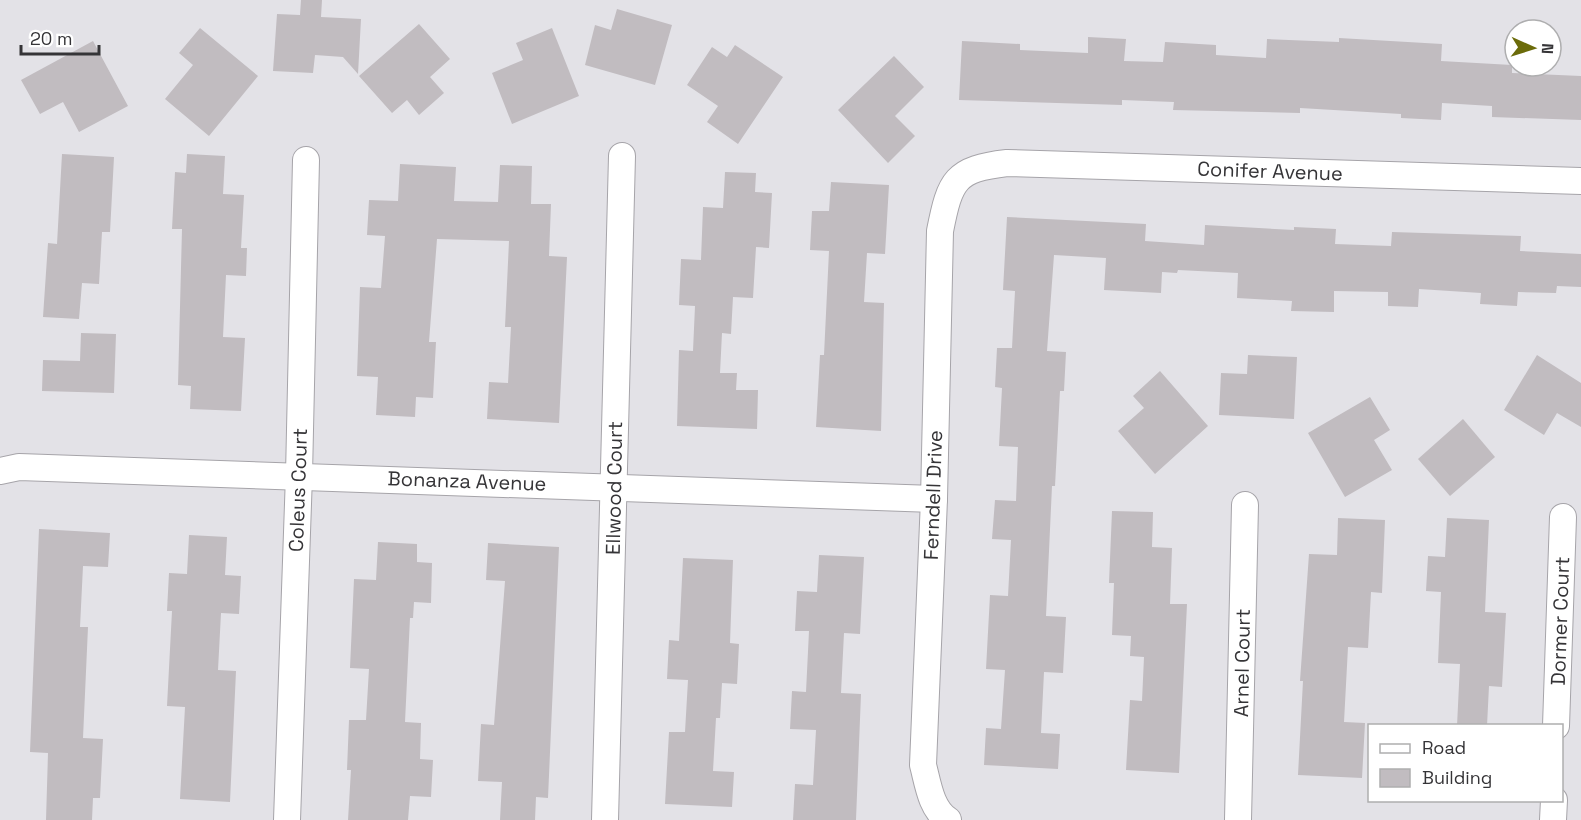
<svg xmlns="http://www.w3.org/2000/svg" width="1581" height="820" viewBox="0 0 1581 820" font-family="'Space Grotesk',sans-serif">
<rect width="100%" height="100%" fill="#e3e2e7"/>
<g fill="#c1bcc0">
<path d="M301,0h21l-1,17 40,2 -3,55 -15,-17 -28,-2 -2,18 -40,-2 4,-57 23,1z"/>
<path d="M617,9l55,16 -17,60 -70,-20 10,-40 16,5z"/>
<path d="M419,24l31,35 -20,18 14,16 -25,22 -12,-15 -15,13 -33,-37z"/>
<path d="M200,28l58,48 -49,60 -44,-37 28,-34 -14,-12z"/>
<path d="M552,28l27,68 -67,28 -20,-51 31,-13 -7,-17z"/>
<path d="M1088,37l38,2 -2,22 39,1 2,-20 51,3v10l50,3 1,-19 72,3v-4l103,6 -1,17 71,4v8l69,3v44l-89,-3v-11l-50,-3 -1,17 -40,-2v-4l-101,-6v5l-127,-3 1,-8 -52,-2v5l-163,-5 3,-59 58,3v6l68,3z"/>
<path d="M93,41l35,65 -49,26 -16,-30 -23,12 -19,-34z"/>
<path d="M735,45l48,32 -45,67 -31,-22 11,-16 -31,-21 25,-38 15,10z"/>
<path d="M894,56l30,31 -29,29 20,20 -27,27 -50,-53z"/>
<path d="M62,154l52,3 -4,75h-8l-3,52 -17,-1 -3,36 -36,-2 5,-74 9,1z"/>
<path d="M187,154l38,2 -2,38 21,1 -3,53h6l-1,28 -20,-1 -3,62 22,1 -4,73 -51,-2 1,-23 -13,-1 4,-156h-10l3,-57 11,1z"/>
<path d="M400,164l56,3 -2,34 44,1 2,-37 32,1 -1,38h20l-2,52 18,1 -8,166 -72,-4 2,-37 19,1 3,-56h-6l4,-86 -72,-2 -8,103h7l-3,56 -17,-1 -1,20 -39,-2 2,-38 -21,-1 3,-89 21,1 4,-52 -18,-1 2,-35 29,1z"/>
<path d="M725,172l31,1 -1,19 17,1 -3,55 -13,-1 -3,51 -20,-1 -2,37 -9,-1 -2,40h17l-1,17h22l-1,39 -80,-3 2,-76 14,1 2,-45 -16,-1 2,-46 20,1 2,-53 20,1z"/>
<path d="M831,182l58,3 -4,69 -18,-1 -3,49 20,1 -3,128 -65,-4 4,-72h4l5,-104 -19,-1 2,-39h17z"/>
<path d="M1007,217l139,7 -1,17 59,4 1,-20 89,5v-3l42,2 -1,15 56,2 1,-14 129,4 -1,15 61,3v33l-24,-1 -1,7 -38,-1 -1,14 -37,-2 1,-11 -62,-4 -1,18 -30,-1v-14l-54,-1v21l-43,-1 1,-10 -55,-3 1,-25 -60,-3 -1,3 -15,-1 -1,21 -57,-3 2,-32 -52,-3 -7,96 19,1 -2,39h-4l-5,95h-3l-6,130 20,1 -3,56 -19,-1 -3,61 19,1 -2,35 -74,-4 2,-37 15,1 4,-59 -19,-1 4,-74 18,1 3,-56 -19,-1 3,-39 21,1 2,-54 -19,-1 3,-58 -7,-1 2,-39h15l3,-57 -12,-1z"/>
<path d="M81,333l35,1 -2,59 -72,-2 1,-31 37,1z"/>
<path d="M1248,355l49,2 -3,62 -75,-4 2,-42 26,1z"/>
<path d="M1537,355l44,28v44l-24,-14 -13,22 -40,-25z"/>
<path d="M1160,371l48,55 -53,48 -37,-43 26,-23 -11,-12z"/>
<path d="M1370,397l20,33 -16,10 18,30 -47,27 -37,-64z"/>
<path d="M1463,419l32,38 -45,39 -32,-37z"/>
<path d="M1112,511l41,1 -1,35 20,1 -2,56h17l-8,169 -53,-3 4,-70 12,1 2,-44 -14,-1 1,-20 -19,-1 2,-52h-5z"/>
<path d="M1338,518l47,2 -3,73 -11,-1 -3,56 -20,-1 -4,75 21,1 -3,55 -64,-3 5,-94h-3l9,-127 28,1z"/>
<path d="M1447,518l42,2 -4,92 21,1 -4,74 -13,-1 -2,40h-30l3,-62 -22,-1 3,-71 -15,-1 2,-35 17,1z"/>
<path d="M39,529l71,4 -2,34 -25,-1 -3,61h8l-5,111 20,1 -3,59h-7l-1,22h-46l2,-67 -18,-1z"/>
<path d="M189,535l38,2 -2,38 16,1 -2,38 -18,-1 -3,57 18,1 -6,131 -50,-3 5,-92 -18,-1 5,-95h-5l2,-38 18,1z"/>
<path d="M378,542l39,2v18l15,1 -1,40 -17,-1 -1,16h-3l-5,104 16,1 -1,36 13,1 -2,37 -21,-1 -2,24h-60l3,-50h-4l2,-50h17l3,-51 -19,-1 4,-89 22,1z"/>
<path d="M488,543l71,4 -11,251 -12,-1 -1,23h-35l2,-38 -24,-1 3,-57 13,1 11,-144 -19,-1z"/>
<path d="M819,555l45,2 -4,77 -16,-1 -3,60 20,1 -5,126h-63l2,-36 18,1 3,-55 -26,-1 2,-38 14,1 3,-61h-14l2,-40 20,1z"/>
<path d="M683,558l50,2 -3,83 9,1 -2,40 -15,-1 -2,35h-4l-3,53 21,1 -2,35 -67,-3 4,-72h16l3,-52 -21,-1 2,-39 10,1z"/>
</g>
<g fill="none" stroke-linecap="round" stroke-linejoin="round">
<defs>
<g id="street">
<path d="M0,471l19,-4 915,32"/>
<path d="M1556,726l7,-209"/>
<path d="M287,820l12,-345 7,-315"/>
<path d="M605,820l17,-664"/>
<path d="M948,820c-17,-11 -20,-36 -25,-55l11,-266 6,-268c10,-51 15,-62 67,-68l574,18"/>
<path d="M1238,820l7,-315"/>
<path d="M1553,820l1,-20"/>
</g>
</defs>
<use href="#street" stroke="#a6a4a9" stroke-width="28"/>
<use href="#street" stroke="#fff" stroke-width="26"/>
</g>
<g text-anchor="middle" stroke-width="6" stroke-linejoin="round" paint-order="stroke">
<g font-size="20" fill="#353437" stroke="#fff">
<text transform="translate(1270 171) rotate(2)" y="7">Conifer Avenue</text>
<text transform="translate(467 481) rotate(2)" y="7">Bonanza Avenue</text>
<text transform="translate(614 488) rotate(-89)" y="7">Ellwood Court</text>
<text transform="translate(298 490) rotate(-88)" y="7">Coleus Court</text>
<text transform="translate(933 495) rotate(-88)" y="7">Ferndell Drive</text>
<text transform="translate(1560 621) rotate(-88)" y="7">Dormer Court</text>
<text transform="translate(1242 663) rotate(-89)" y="7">Arnel Court</text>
</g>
</g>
<rect x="1368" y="724" width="195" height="78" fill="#ffffff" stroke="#aeaeaf" stroke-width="1.5"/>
<rect x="1380" y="744" width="30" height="9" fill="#ffffff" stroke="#aeaeaf" stroke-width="1.5"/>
<text x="1422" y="754" font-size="18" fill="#353437">Road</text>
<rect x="1380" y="769" width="30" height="18" fill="#c1bcc0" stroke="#aeaeaf" stroke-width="1.5"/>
<text x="1422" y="784" font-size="18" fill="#353437">Building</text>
<g transform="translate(1533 48) rotate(93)"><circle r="28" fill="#ffffff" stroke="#aeaeaf" stroke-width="1.5"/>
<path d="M0-4.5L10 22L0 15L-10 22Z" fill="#6b6b0a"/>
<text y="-9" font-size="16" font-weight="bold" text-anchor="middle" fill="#353437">N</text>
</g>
<path d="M21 45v9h78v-9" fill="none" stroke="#353437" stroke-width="3"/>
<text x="30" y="45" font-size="18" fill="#353437" stroke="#ffffff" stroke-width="4.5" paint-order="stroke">20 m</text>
</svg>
